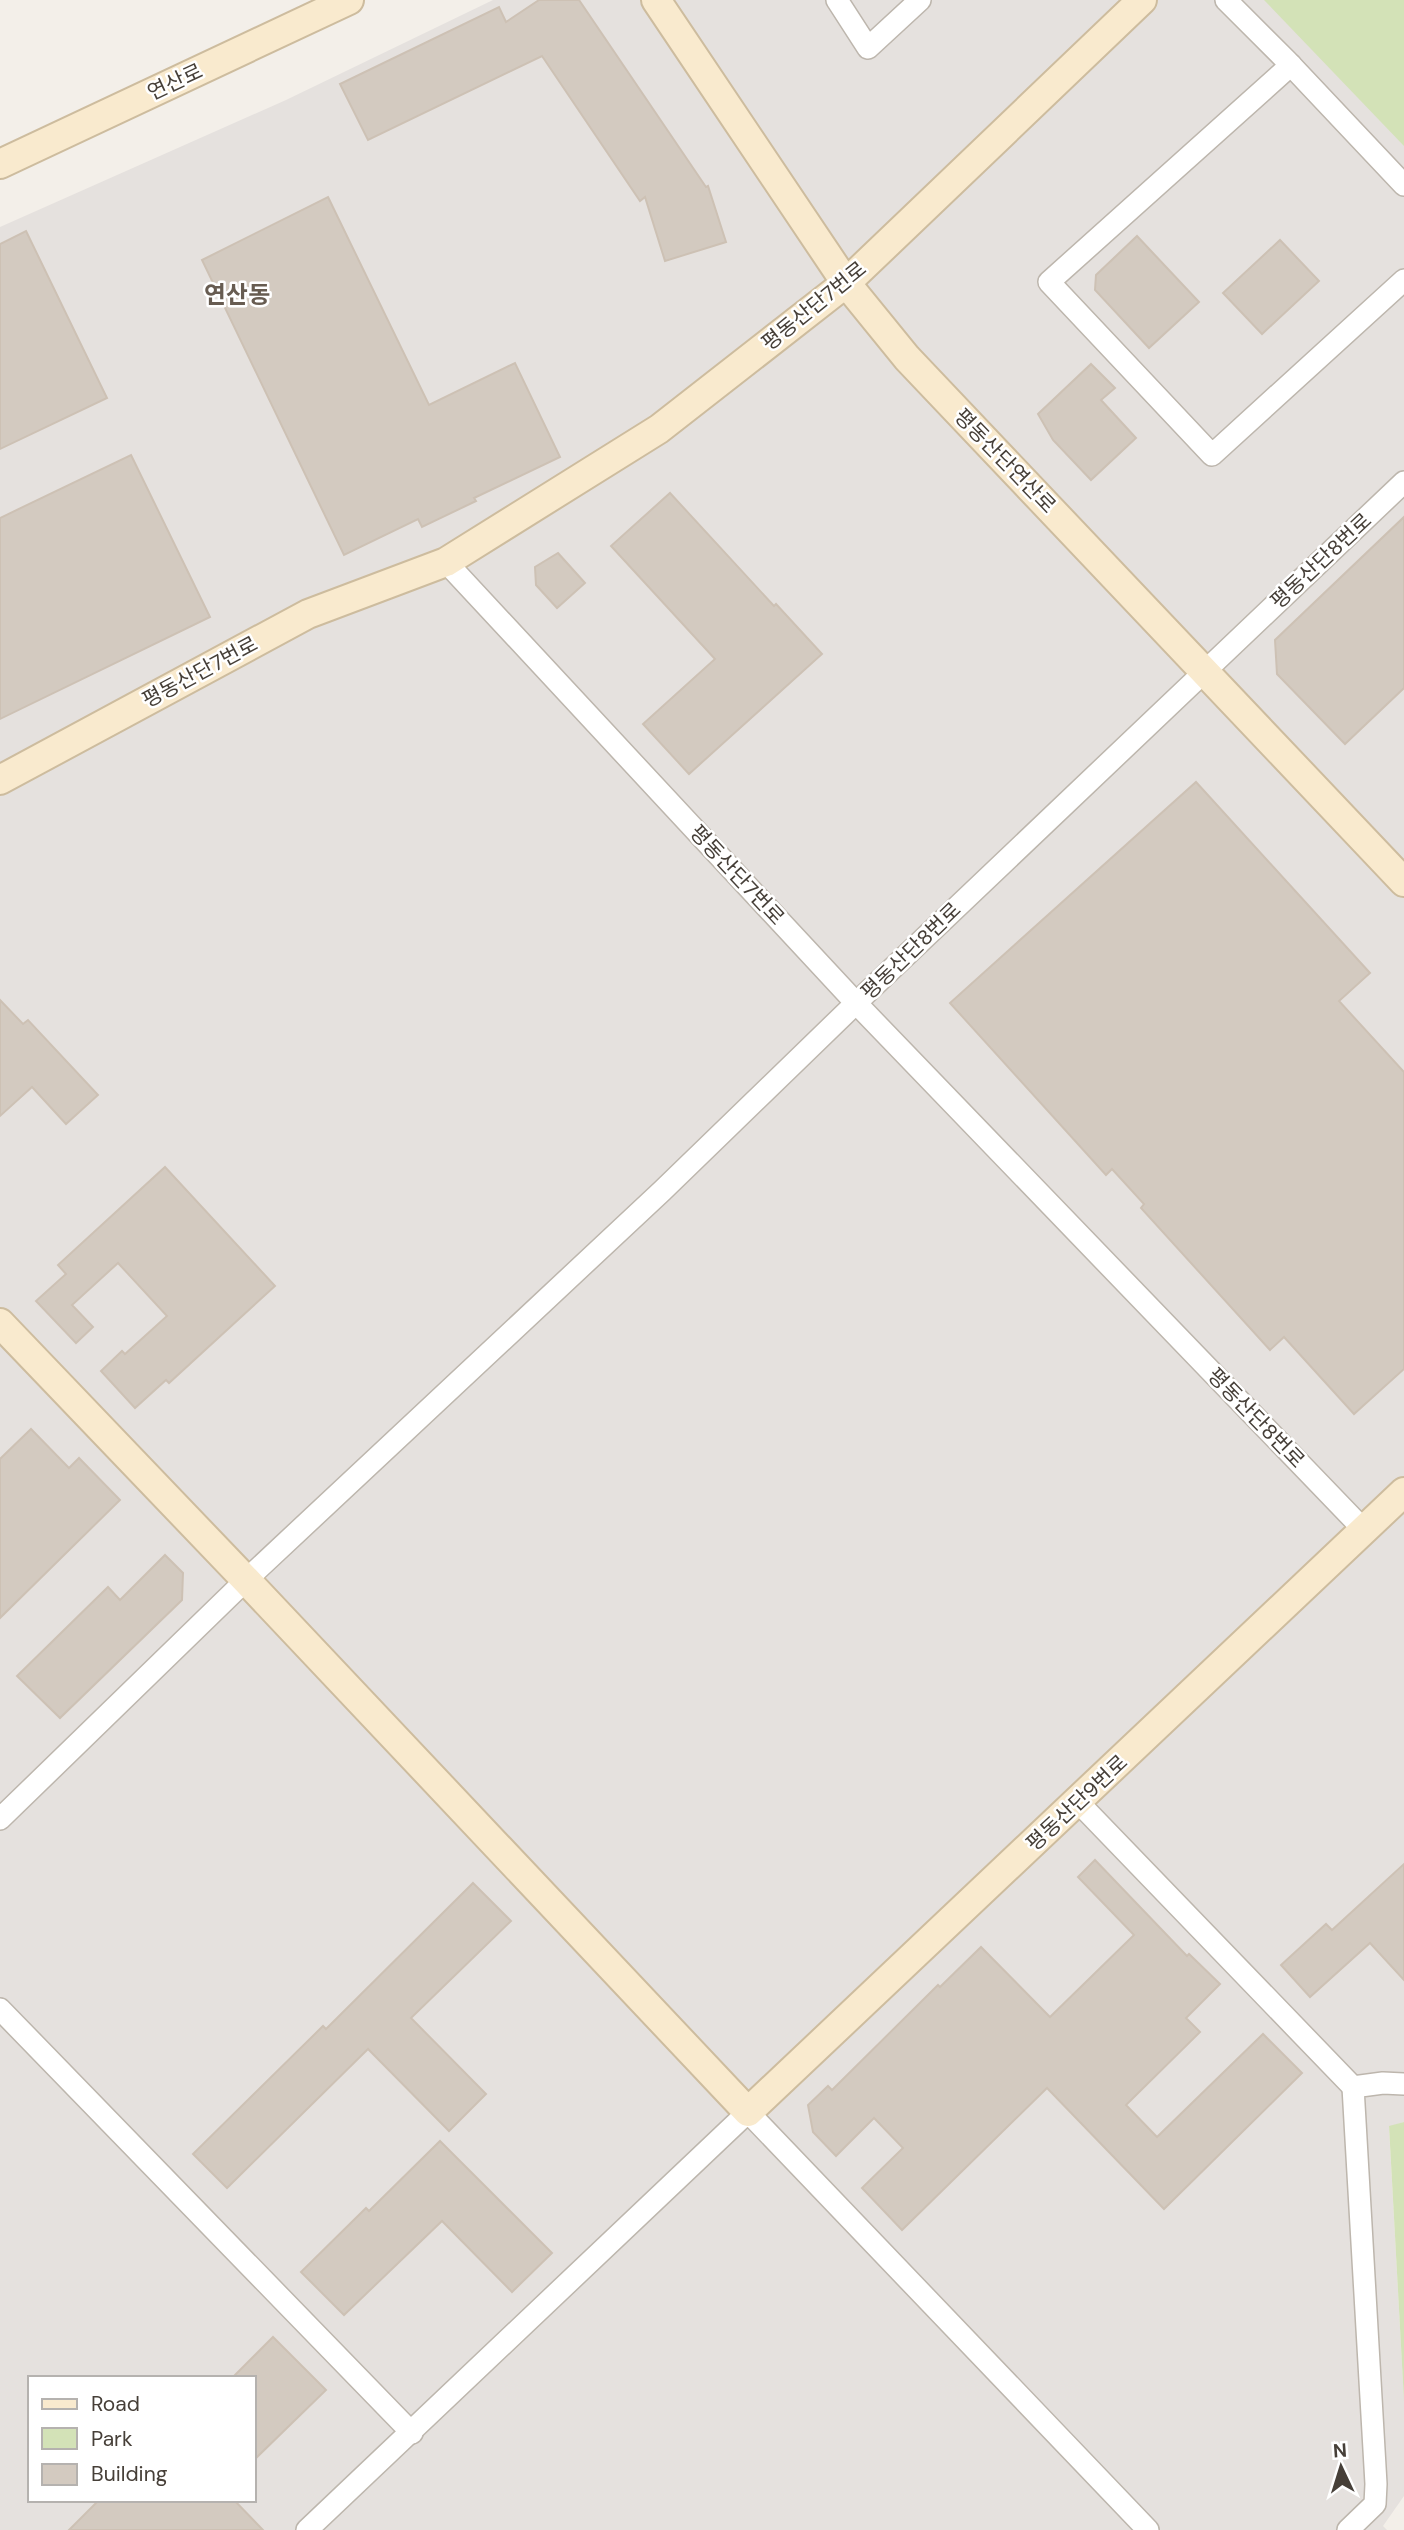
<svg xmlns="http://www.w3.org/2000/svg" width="1404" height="2530" viewBox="0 0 1404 2530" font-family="'DM Sans','Noto Sans KR',sans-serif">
<rect width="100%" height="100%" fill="#f3efe9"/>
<path fill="#e5e1de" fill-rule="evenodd" d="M493,0h911v2122l-15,5 15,274v95l-21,30 4,4h-1387v-2303l286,-127zM30,2378h224v122h-224z"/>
<g fill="#d3e2b7">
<path d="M1264,0h140v146z"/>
<path d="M1404,2122v279l-15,-275z"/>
</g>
<g fill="#d3cac0" stroke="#cdc1b4" stroke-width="2">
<path d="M539,0h40l127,187 2,-1 18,56 -61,19 -20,-64 -5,4 -98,-145 -174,84 -28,-56 159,-77 7,15z"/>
<path d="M328,197l101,208 86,-42 45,94 -86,41 2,3 -54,26 -4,-8 -74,36 -142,-295z"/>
<path d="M26,231l81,167 -107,51v-205z"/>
<path d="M1137,236l62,66 -50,46 -54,-58 1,-15z"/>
<path d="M1280,240l39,41 -57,53 -39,-41z"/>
<path d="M1091,364l24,24 -14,12 35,38 -45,42 -38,-40 -15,-26z"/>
<path d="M131,455l79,162 -210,102v-201z"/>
<path d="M670,493l104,113 2,-2 46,50 -133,120 -46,-50 72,-65 -104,-113z"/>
<path d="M1404,517v171l-59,56 -68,-70 -2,-34z"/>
<path d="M558,553l27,30 -28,25 -21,-23 -1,-18z"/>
<path d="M1196,782l174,191 -31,28 65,71v297l-50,45 -70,-77 -14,13 -129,-142 3,-4 -32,-35 -6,6 -156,-172z"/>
<path d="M0,1000l23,24 5,-4 70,75 -32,29 -34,-37 -32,29z"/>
<path d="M165,1167l110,119 -106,97 -3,-3 -31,28 -34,-37 21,-20 3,3 42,-38 -49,-53 -46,42 21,22 -17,16 -40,-42 30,-27 -8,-9z"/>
<path d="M31,1429l38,39 10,-10 41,42 -120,118v-159z"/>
<path d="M165,1555l18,18 -1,27 -122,118 -43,-42 91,-89 12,13z"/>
<path d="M1095,1860l92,96 2,-2 31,30 -34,34 14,14 -74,73 31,32 106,-103 39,39 -138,136 -117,-121 -145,142 -40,-42 41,-40 -29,-30 -38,38 -23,-24 -5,-27 20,-19 4,4 106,-105 2,2 41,-40 69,70 84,-82 -56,-58z"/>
<path d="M1404,1864v116l-34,-37 -60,54 -29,-32 45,-41 6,6z"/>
<path d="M473,1883l38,38 -100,97 75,76 -37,37 -81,-82 -141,139 -34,-34 130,-128 3,3z"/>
<path d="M440,2141l112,112 -40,39 -70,-71 -98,94 -43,-43 65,-64 3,3z"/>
<path d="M273,2337l53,53 -72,70v-82h-22z"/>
<path d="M99,2500h135l29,30h-194z"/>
</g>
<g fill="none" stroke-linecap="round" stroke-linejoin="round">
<defs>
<g id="street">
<path d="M837,0l31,48 52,-48"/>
<path d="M1226,0l61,61 117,124"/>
<path d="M1291,65l-242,217 163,173 192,-175"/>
<path d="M446,562l410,441 508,527"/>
<path d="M1078,1802l275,285"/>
<path d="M0,1819l246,-239 416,-389 194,-188 548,-521"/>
<path d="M0,2009l412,424"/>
<path d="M307,2530l441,-418 400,418"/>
<path d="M1348,2530l27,-26 1,-20 -23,-397 30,-4 21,1"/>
</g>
<g id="secondary">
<path d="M656,0l190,283 61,75 497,524"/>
<path d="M0,164l349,-164"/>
<path d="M0,780l308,-166 138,-52 213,-133 187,-146 296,-283"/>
<path d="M0,1323l246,257 502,532 656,-620"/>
</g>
</defs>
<use href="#street" stroke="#bdb6ad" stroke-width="24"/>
<use href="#secondary" stroke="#cdbc9e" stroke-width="32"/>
<use href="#street" stroke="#fff" stroke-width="21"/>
<use href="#secondary" stroke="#f9eace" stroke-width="28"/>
</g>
<g text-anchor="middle" stroke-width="5" stroke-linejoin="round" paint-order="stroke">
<g font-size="21" fill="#463f38" stroke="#fff">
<text transform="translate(175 82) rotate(-25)" y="7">연산로</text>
<text transform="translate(814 306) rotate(-39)" y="7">평동산단7번로</text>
<text transform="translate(1005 461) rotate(46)" y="7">평동산단연산로</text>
<text transform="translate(1321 561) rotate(-43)" y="7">평동산단8번로</text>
<text transform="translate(200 672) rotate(-28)" y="7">평동산단7번로</text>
<text transform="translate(737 875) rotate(47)" y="7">평동산단7번로</text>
<text transform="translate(911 951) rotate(-44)" y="7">평동산단8번로</text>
<text transform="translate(1256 1418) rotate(46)" y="7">평동산단8번로</text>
<text transform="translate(1077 1803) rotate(-43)" y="7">평동산단9번로</text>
</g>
<g font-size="24" font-weight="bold" fill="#675c51" stroke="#fff">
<text x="237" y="303">연산동</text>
</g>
</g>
<rect x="28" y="2376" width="228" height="126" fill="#ffffff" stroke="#b5b2af" stroke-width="2"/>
<rect x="42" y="2399" width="35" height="10" fill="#f9eace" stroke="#b5b2af" stroke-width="2"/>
<text x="91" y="2411" font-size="21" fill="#463f38">Road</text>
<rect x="42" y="2428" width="35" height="21" fill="#d3e2b7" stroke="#b5b2af" stroke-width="2"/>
<text x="91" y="2446" font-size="21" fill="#463f38">Park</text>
<rect x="42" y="2464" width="35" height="21" fill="#d3cac0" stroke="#b5b2af" stroke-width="2"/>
<text x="91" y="2481" font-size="21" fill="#463f38">Building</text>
<g transform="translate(1341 2467) rotate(356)" stroke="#ffffff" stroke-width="5" paint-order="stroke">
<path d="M0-5L12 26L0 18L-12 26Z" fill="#463f38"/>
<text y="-10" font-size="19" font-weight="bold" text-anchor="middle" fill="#463f38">N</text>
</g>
</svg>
